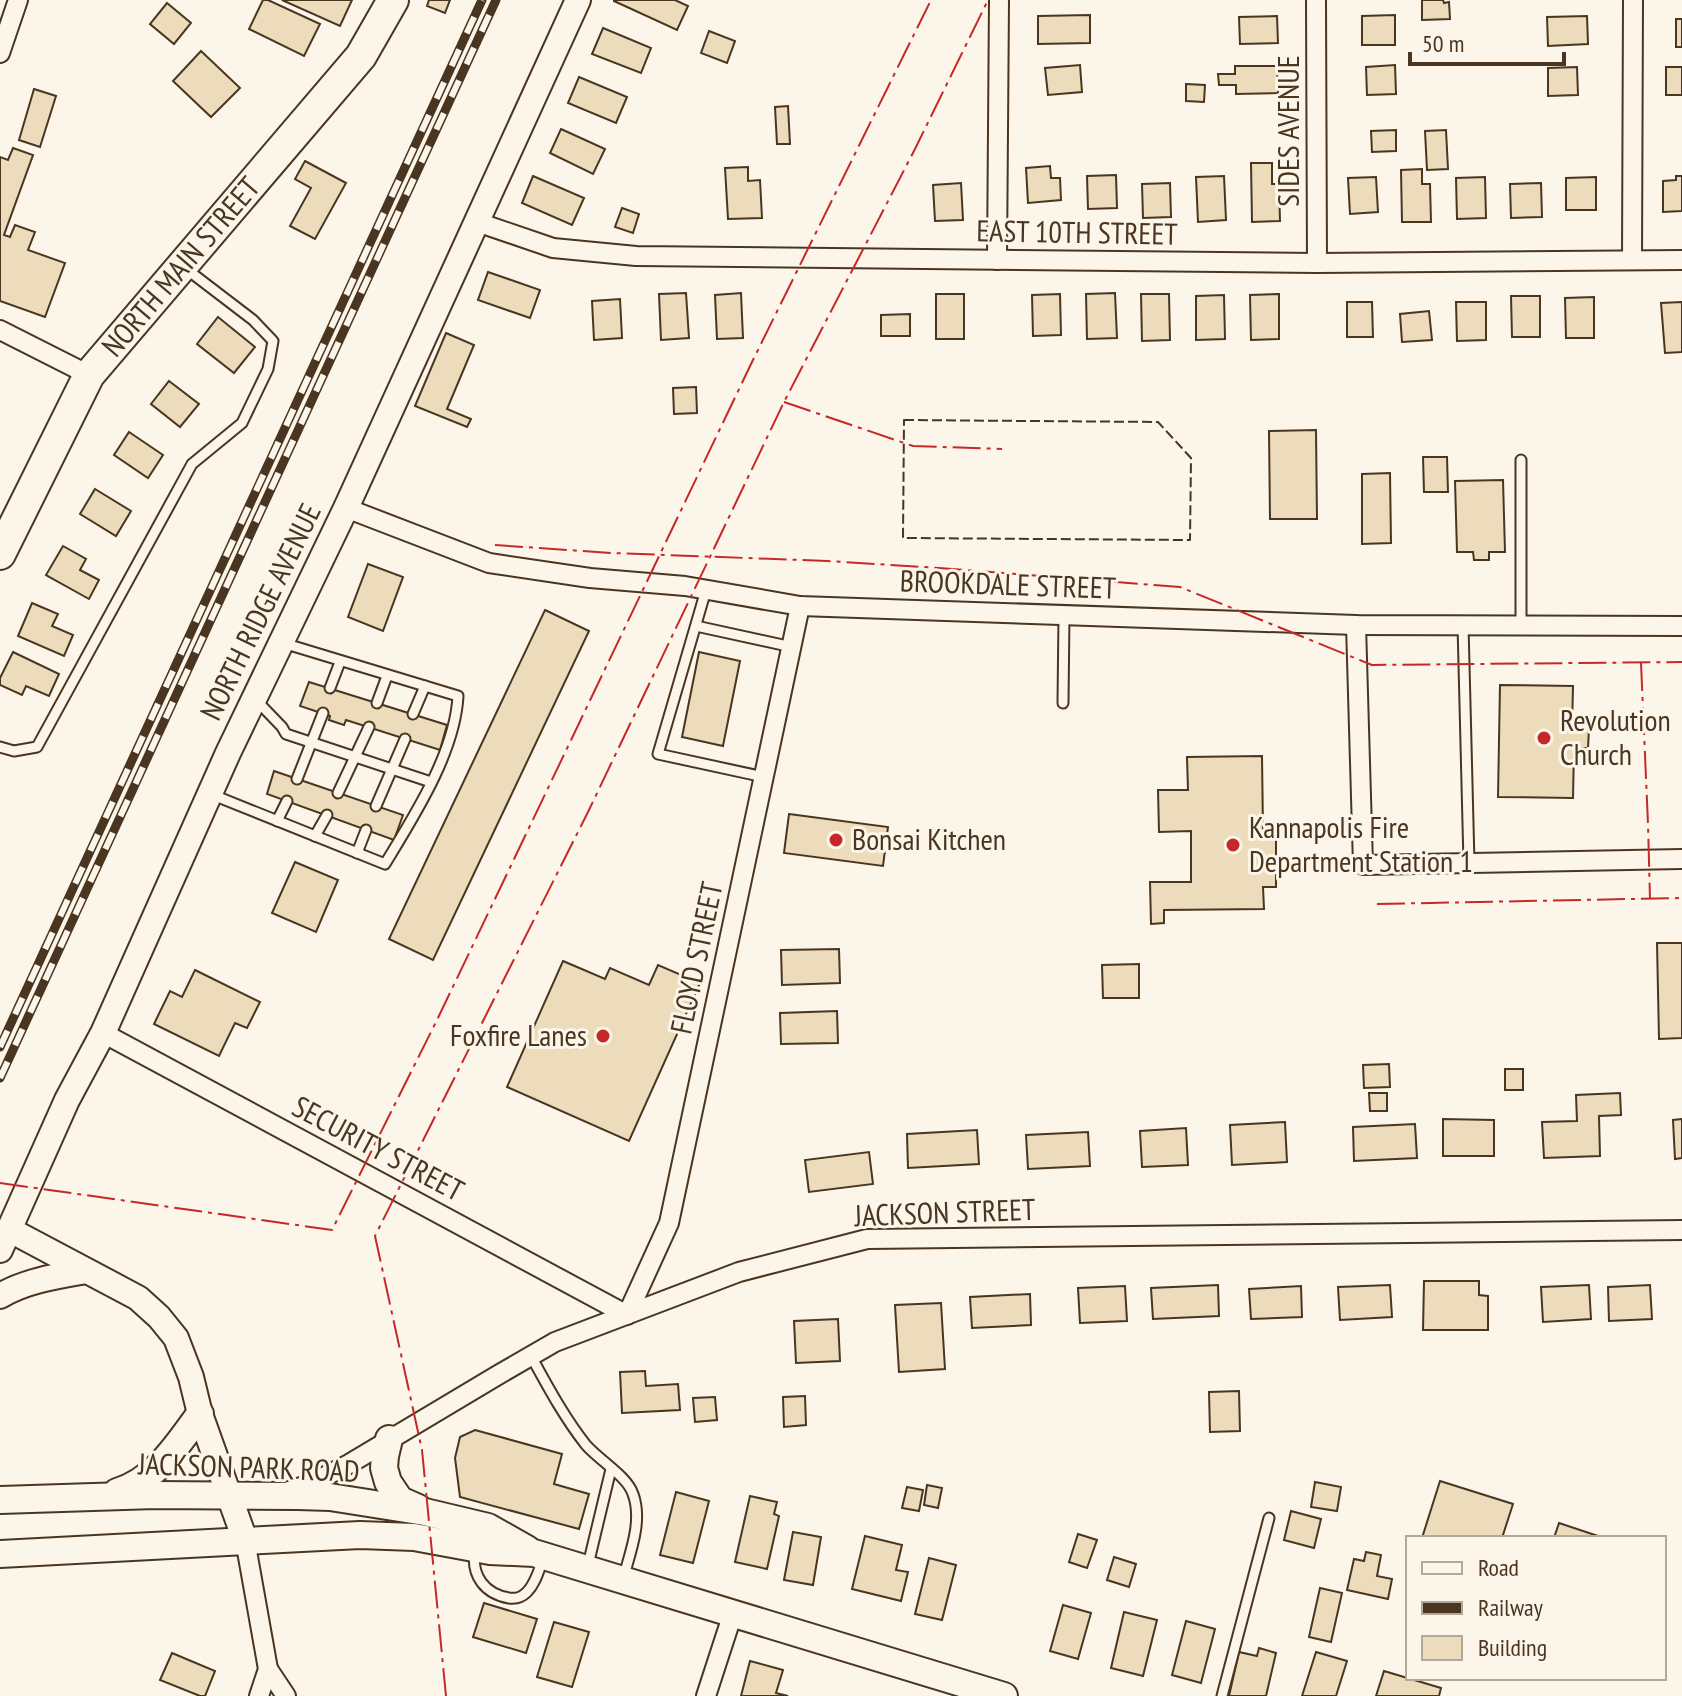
<svg xmlns="http://www.w3.org/2000/svg" width="1682" height="1696" viewBox="0 0 1682 1696" font-family="'PT Sans Narrow',sans-serif">
<rect width="100%" height="100%" fill="#fbf6e9"/>
<g fill="#ecdcbc" stroke="#4a3520" stroke-width="2">
<path d="M263,0h5l52,24 -16,32 -55,-27z"/>
<path d="M282,0h70l-12,26z"/>
<path d="M429,0h21l-5,13 -18,-7z"/>
<path d="M614,0h61l13,6 -11,24 -63,-29z"/>
<path d="M1422,0h21l1,3 5,-1 1,17 -28,1z"/>
<path d="M167,3l24,20 -17,21 -24,-20z"/>
<path d="M1090,15v28l-52,1v-28z"/>
<path d="M1395,15v30h-33v-29z"/>
<path d="M1277,16l1,27 -38,1 -1,-27z"/>
<path d="M1587,16l1,28 -40,2 -1,-29z"/>
<rect x="1676" y="19" width="6" height="28"/>
<path d="M603,28l48,20 -10,25 -49,-19z"/>
<path d="M709,31l26,10 -8,22 -26,-10z"/>
<path d="M201,51l39,37 -29,29 -38,-36z"/>
<path d="M1080,65l2,27 -34,3 -3,-27z"/>
<path d="M1395,65l1,29 -29,1 -1,-28z"/>
<path d="M1235,66h42l1,27 -42,1v-9h-17l-1,-11h17z"/>
<path d="M1577,67l1,28 -30,1v-28z"/>
<rect x="1666" y="67" width="16" height="28"/>
<path d="M579,77l48,20 -11,26 -48,-20z"/>
<path d="M1186,84l19,1 -1,17 -18,-1z"/>
<path d="M34,89l22,7 -16,51 -21,-7z"/>
<path d="M788,106l2,38h-13l-2,-37z"/>
<path d="M561,129l44,20 -12,25 -43,-21z"/>
<path d="M1396,130v21l-24,1 -1,-21z"/>
<path d="M1446,130l2,39 -21,1 -2,-39z"/>
<path d="M13,148l20,7 -29,80 6,2 5,-12 20,7 -7,18 37,13 -20,54 -45,-16v-144l8,3z"/>
<path d="M305,161l41,22 -31,56 -25,-13 21,-38 -16,-9z"/>
<path d="M1251,163h21v21h7l1,37 -28,1z"/>
<path d="M1050,166l1,12h9l1,22 -33,3 -2,-35z"/>
<path d="M748,167v14l12,-1 2,38 -34,1 -3,-51z"/>
<path d="M1422,169v15h8l1,38h-29l-1,-52z"/>
<path d="M1116,175l1,33 -29,1 -1,-33z"/>
<path d="M533,176l51,22 -12,27 -50,-22z"/>
<path d="M1224,176l2,44 -28,2 -2,-45z"/>
<path d="M1676,176h6v35l-19,1v-31l13,-1z"/>
<path d="M1376,177l2,35 -28,2 -2,-36z"/>
<path d="M1485,177l1,41 -29,1 -1,-41z"/>
<path d="M1596,177v33h-30v-32z"/>
<path d="M961,183l2,37 -28,1 -2,-36z"/>
<path d="M1170,183l1,34 -28,1 -1,-34z"/>
<path d="M1541,183l1,34 -31,1 -1,-34z"/>
<path d="M622,208l17,6 -6,19 -18,-6z"/>
<path d="M488,272l52,18 -10,28 -52,-18z"/>
<path d="M686,293l3,45 -28,2 -2,-46z"/>
<path d="M741,293l2,45 -26,1 -2,-44z"/>
<path d="M1115,293l2,45 -30,1 -1,-45z"/>
<rect x="936" y="294" width="28" height="45"/>
<path d="M1060,294l1,41 -28,1 -1,-41z"/>
<path d="M1141,294h28l1,46 -28,1z"/>
<path d="M1279,294v45l-28,1 -1,-45z"/>
<path d="M1224,295l1,44 -29,1v-44z"/>
<path d="M1511,296h29v41h-28z"/>
<path d="M1594,297v41h-28l-1,-40z"/>
<path d="M620,299l2,39 -28,2 -2,-39z"/>
<path d="M1347,302h25l1,35h-26z"/>
<path d="M1456,302h30v38l-29,1z"/>
<path d="M1682,302v50l-17,1 -4,-50z"/>
<path d="M1429,311l3,29 -30,2 -2,-28z"/>
<path d="M910,314v22h-29v-21z"/>
<path d="M218,317l37,30 -21,26 -37,-29z"/>
<path d="M446,333l28,12 -27,64 24,10 -4,8 -52,-21z"/>
<path d="M169,381l30,23 -19,23 -29,-23z"/>
<path d="M696,387l1,26 -23,1 -1,-26z"/>
<path d="M1316,430l1,89h-47l-1,-88z"/>
<path d="M129,432l34,23 -15,23 -34,-23z"/>
<path d="M1423,457h24l1,35h-24z"/>
<path d="M1390,473l1,70 -29,1v-70z"/>
<path d="M1503,480l2,72h-16v8h-15l-1,-8h-16l-2,-71z"/>
<path d="M95,489l36,22 -15,25 -36,-22z"/>
<path d="M63,546l23,13 -6,11 19,10 -10,19 -43,-24z"/>
<path d="M368,564l35,13 -20,54 -35,-14z"/>
<path d="M32,603l26,11 -6,12 21,9 -9,21 -46,-20z"/>
<path d="M545,610l44,21 -156,329 -44,-21z"/>
<path d="M13,652l46,22 -10,22 -23,-10 -4,9 -22,-10v-7z"/>
<path d="M699,652l41,9 -17,85 -41,-9z"/>
<path d="M309,682l138,43 -7,25 -94,-30 -2,5 -15,-5 1,-4 -30,-10z"/>
<path d="M1500,685l73,1 -1,42h17l-1,20h-14l-1,50 -75,-1z"/>
<path d="M1262,756l1,74 13,3v54h-13l1,22 -100,1v13l-13,1 -1,-42h41v-51l-32,1 -1,-42h30l-1,-33z"/>
<path d="M274,771l129,44 -9,25 -127,-46z"/>
<path d="M789,814l99,13 -5,39 -99,-13z"/>
<path d="M295,862l43,18 -22,52 -44,-19z"/>
<path d="M1657,943h25v95l-23,1z"/>
<path d="M839,949l1,34 -58,2 -1,-35z"/>
<path d="M563,961l42,18 5,-11 39,17 9,-20 42,18 -71,158 -122,-54z"/>
<path d="M1139,964v34h-36l-1,-33z"/>
<path d="M195,970l65,32 -13,26 -12,-5 -16,33 -65,-32 16,-33 12,6z"/>
<path d="M837,1011l1,32 -57,1 -1,-31z"/>
<path d="M1389,1064l1,23 -26,1 -1,-23z"/>
<rect x="1505" y="1069" width="18" height="21"/>
<path d="M1369,1093h18v18h-17z"/>
<path d="M1620,1093l1,22 -22,1 1,40 -56,2 -2,-36 35,-1 -1,-26z"/>
<path d="M1443,1119l51,1v36h-51z"/>
<path d="M1682,1119v39l-7,1 -2,-39z"/>
<path d="M1285,1122l2,40 -55,3 -2,-40z"/>
<path d="M1415,1124l2,34 -63,3 -1,-34z"/>
<path d="M1186,1128l2,37 -46,2 -2,-36z"/>
<path d="M977,1130l2,34 -71,4 -1,-34z"/>
<path d="M1088,1132l2,34 -62,3 -2,-34z"/>
<path d="M869,1152l4,32 -64,8 -4,-32z"/>
<path d="M1424,1281h55v14l9,1v34h-65z"/>
<path d="M1218,1285l1,31 -66,3 -2,-31z"/>
<path d="M1390,1285l2,32 -52,3 -2,-33z"/>
<path d="M1589,1285l2,34 -48,3 -2,-35z"/>
<path d="M1650,1285l2,34 -43,2 -1,-34z"/>
<path d="M1125,1286l2,35 -47,2 -2,-35z"/>
<path d="M1301,1286l1,31 -51,2 -2,-30z"/>
<path d="M1030,1294l1,31 -59,3 -2,-31z"/>
<path d="M941,1303l4,66 -46,3 -4,-67z"/>
<path d="M838,1319l2,42 -44,2 -2,-42z"/>
<path d="M645,1371l1,15 32,-2 2,26 -58,3 -2,-41z"/>
<path d="M1239,1391l1,40 -30,1 -1,-40z"/>
<path d="M805,1396l1,29 -22,2 -1,-30z"/>
<path d="M715,1397l2,23 -22,2 -2,-24z"/>
<path d="M475,1430l87,24 -8,30 35,10 -10,35 -119,-32 -5,-39 5,-21z"/>
<path d="M1440,1481l73,23 -11,34h-80z"/>
<path d="M1315,1482l26,5 -4,24 -26,-4z"/>
<path d="M927,1485l15,3 -4,20 -14,-3z"/>
<path d="M907,1487l16,3 -4,21 -17,-3z"/>
<path d="M676,1492l33,9 -16,62 -33,-8z"/>
<path d="M750,1496l27,6 -3,12 5,2 -12,53 -32,-7z"/>
<path d="M1291,1511l30,8 -7,29 -30,-8z"/>
<path d="M1559,1523l45,15h-50z"/>
<path d="M793,1532l28,5 -8,48 -29,-5z"/>
<path d="M1078,1534l19,6 -10,28 -18,-6z"/>
<path d="M865,1536l37,9 -6,25 12,2 -7,29 -49,-12z"/>
<path d="M1366,1552l15,3 -4,21 15,3 -4,20 -41,-9 7,-31 10,2z"/>
<path d="M1114,1557l22,7 -7,23 -22,-7z"/>
<path d="M929,1558l27,7 -14,55 -27,-6z"/>
<path d="M1320,1588l22,5 -11,49 -22,-5z"/>
<path d="M484,1603l53,16 -11,34 -53,-16z"/>
<path d="M1063,1605l28,8 -13,46 -28,-8z"/>
<path d="M1124,1612l33,8 -14,56 -32,-8z"/>
<path d="M1186,1621l29,8 -14,54 -29,-8z"/>
<path d="M554,1622l35,10 -17,55 -35,-10z"/>
<path d="M1259,1648l17,5 -10,43h-37l10,-44 18,4z"/>
<path d="M1316,1652l31,9 -11,35h-34z"/>
<path d="M172,1653l43,18 -10,25h-5l-40,-16z"/>
<path d="M750,1661l33,9 -7,23 12,3h-47z"/>
<path d="M1384,1671l57,17 -2,8h-63z"/>
</g>
<g fill="none" stroke-linecap="round" stroke-linejoin="round">
<defs>
<g id="service">
<path d="M706,590l-48,164 106,23"/>
<path d="M1463,625l6,238"/>
<path d="M696,626l96,21"/>
<path d="M1521,626v-166"/>
<path d="M330,688l10,-26"/>
<path d="M257,701l25,26 4,7 145,48"/>
<path d="M377,703l10,-27"/>
<path d="M1063,703l1,-88"/>
<path d="M413,714l12,-28"/>
<path d="M0,747l14,4 23,-4 155,-283 50,-41 26,-54 5,-28 -20,-21 -68,-52"/>
<path d="M297,779l26,-66"/>
<path d="M338,793l31,-66"/>
<path d="M213,795l172,69c29,-48 70,-111 73,-168l-175,-53"/>
<path d="M376,806l29,-67"/>
<path d="M277,821l10,-20"/>
<path d="M315,836l12,-21"/>
<path d="M357,853l9,-23"/>
<path d="M531,1356c17,31 33,61 55,89 13,15 41,31 47,49 10,27 -3,59 -10,85"/>
<path d="M475,1551c-4,25 10,43 34,47 7,1 12,0 18,-6 9,-9 12,-23 17,-35"/>
<path d="M588,1565l23,-96"/>
<path d="M1222,1696l47,-178"/>
</g>
<g id="minor">
<path d="M1316,0l1,263"/>
<path d="M0,53l18,-53"/>
<path d="M477,222l76,26 83,8 681,7 365,-3"/>
<path d="M997,260l2,-260"/>
<path d="M1632,260l1,-260"/>
<path d="M0,330l89,45"/>
<path d="M346,508l143,55 101,15 95,8 115,20 556,19 326,1"/>
<path d="M1356,625l7,240 319,-6"/>
<path d="M103,1033l524,282 42,-92 131,-617"/>
<path d="M289,1491l21,-7 39,-20 149,-89 57,-33 184,-70 128,-33 815,-9"/>
<path d="M245,1540l23,129 -9,27"/>
<path d="M268,1669l18,27"/>
<path d="M706,1696l27,-83"/>
</g>
<g id="tertiary">
<path d="M10,1230l128,68 21,19 17,21 15,39 9,37 45,126"/>
<path d="M0,1250l67,-150 36,-67 125,-280 118,-245 232,-508"/>
<path d="M0,1296c25,-15 57,-20 86,-25"/>
</g>
<g id="secondary">
<path d="M389,1439l-4,17 -1,12 4,14 12,18 18,8"/>
<path d="M117,1492c39,-12 60,-47 83,-78"/>
<path d="M0,1500l155,-5 143,1 32,1 95,15 63,15 39,22"/>
<path d="M0,1554l360,-19 54,2 76,14 44,2 470,143"/>
</g>
<g id="primary">
<path id="s1" d="M0,554l89,-179 272,-319 32,-56"/>
</g>
</defs>
<use href="#service" stroke="#4a3520" stroke-width="13"/>
<use href="#minor" stroke="#4a3520" stroke-width="22"/>
<use href="#tertiary" stroke="#4a3520" stroke-width="28"/>
<use href="#secondary" stroke="#4a3520" stroke-width="30"/>
<use href="#primary" stroke="#4a3520" stroke-width="34"/>
<use href="#service" stroke="#fbf6e9" stroke-width="9"/>
<use href="#minor" stroke="#fbf6e9" stroke-width="18"/>
<use href="#tertiary" stroke="#fbf6e9" stroke-width="24"/>
<use href="#secondary" stroke="#fbf6e9" stroke-width="26"/>
<use href="#primary" stroke="#fbf6e9" stroke-width="30"/>
<defs>
<g id="rail">
<path d="M0,1047l482,-1047"/>
<path d="M0,1078l496,-1078"/>
</g>
</defs>
<use href="#rail" stroke="#4a3520" stroke-width="9"/>
<use href="#rail" stroke="#fbf6e9" stroke-width="6" stroke-dasharray="18" stroke-linecap="butt"/>
<path stroke="#4a3520" stroke-width="2" stroke-dasharray="10 4" stroke-linecap="butt" d="M904,420l254,2 33,36 -1,82 -287,-2z"/>
<g stroke="#c62828" stroke-width="2" stroke-dasharray="28 6 4 6" stroke-linecap="butt">
<path d="M784,402l129,44 89,3"/>
<path d="M495,545l116,8 216,8 112,7 241,19 192,78 310,-3"/>
<path d="M1641,663l7,161 2,75"/>
<path d="M1377,904l305,-6"/>
<path d="M0,1183l332,47 105,-210 315,-658 179,-362"/>
<path d="M446,1696l-24,-246 -47,-214 213,-424 196,-410 131,-253 73,-149"/>
</g>
</g>
<g fill="#c62828" stroke="#fbf6e9" stroke-width="3">
<circle cx="1544" cy="738" r="8"/>
<circle cx="836" cy="840" r="8"/>
<circle cx="1233" cy="845" r="8"/>
<circle cx="603" cy="1036" r="8"/>
</g>
<g text-anchor="middle" stroke-width="6" stroke-linejoin="round" paint-order="stroke">
<g font-size="30" fill="#4a3520" stroke="#fbf6e9">
<text transform="translate(1289 131) rotate(-90)" y="10">SIDES AVENUE</text>
<text transform="translate(1077 233) rotate(1)" y="10">EAST 10TH STREET</text>
<text dy="10" stroke="none"><textPath href="#s1" startOffset="342">NORTH MAIN STREET</textPath></text>
<text transform="translate(1008 585) rotate(2)" y="10">BROOKDALE STREET</text>
<text transform="translate(261 612) rotate(-64)" y="10">NORTH RIDGE AVENUE</text>
<text transform="translate(697 958) rotate(-78)" y="10">FLOYD STREET</text>
<text transform="translate(378 1149) rotate(28)" y="10">SECURITY STREET</text>
<text transform="translate(945 1213) rotate(-2)" y="10">JACKSON STREET</text>
<text transform="translate(249 1468) rotate(2)" y="10">JACKSON PARK ROAD</text>
</g>
<g font-size="30" fill="#4a3520" stroke="#fbf6e9" text-anchor="start">
<text x="1560" y="731">Revolution<tspan x="1560" dy="34">Church</tspan></text>
<text x="1249" y="838">Kannapolis Fire<tspan x="1249" dy="34">Department Station 1</tspan></text>
<text x="852" y="850">Bonsai Kitchen</text>
<text x="587" y="1046" text-anchor="end">Foxfire Lanes</text>
</g>
</g>
<rect x="1406" y="1536" width="260" height="144" fill="#fbf6e9" stroke="#b4a999" stroke-width="2"/>
<rect x="1422" y="1562" width="40" height="12" fill="#fbf6e9" stroke="#b4a999" stroke-width="2"/>
<text x="1478" y="1576" font-size="24" fill="#4a3520">Road</text>
<rect x="1422" y="1602" width="40" height="12" fill="#4a3520" stroke="#b4a999" stroke-width="2"/>
<text x="1478" y="1616" font-size="24" fill="#4a3520">Railway</text>
<rect x="1422" y="1636" width="40" height="24" fill="#ecdcbc" stroke="#b4a999" stroke-width="2"/>
<text x="1478" y="1656" font-size="24" fill="#4a3520">Building</text>
<path d="M1410 52v12h154v-12" fill="none" stroke="#4a3520" stroke-width="4"/>
<text x="1422" y="52" font-size="24" fill="#4a3520" stroke="#fbf6e9" stroke-width="6" paint-order="stroke">50 m</text>
</svg>
